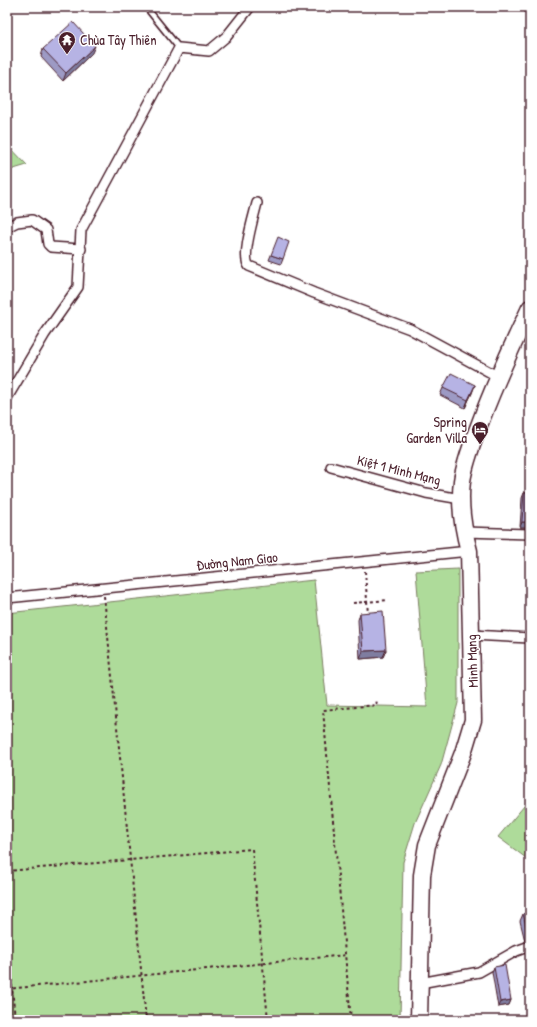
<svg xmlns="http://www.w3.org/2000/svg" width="537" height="1027" viewBox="0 0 537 1027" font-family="'Patrick Hand',sans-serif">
<rect width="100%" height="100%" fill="#fff"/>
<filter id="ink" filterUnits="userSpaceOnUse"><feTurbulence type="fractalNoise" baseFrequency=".025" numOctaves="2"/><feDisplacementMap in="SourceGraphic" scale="8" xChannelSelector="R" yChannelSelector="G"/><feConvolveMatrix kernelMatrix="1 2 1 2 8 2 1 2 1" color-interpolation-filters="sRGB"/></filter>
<g filter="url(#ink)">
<g fill="#aedb9a" stroke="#7c7d62">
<path d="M7,144l20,21 -20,6z"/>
<path d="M458,569v134l-17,62 -26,58 -12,39 -3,158h-393v-407l307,-33 13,125 100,2 -11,-136z"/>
<path d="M530,799v62l-32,-24z"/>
</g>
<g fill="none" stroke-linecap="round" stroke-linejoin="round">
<defs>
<path id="lane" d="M146,7l33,41"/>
<g id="street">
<path d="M257,203c-3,13 -16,53 -8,63l65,27 96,36 87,47"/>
<path d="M7,227l10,-5 15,-2 14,10 2,14 3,3 30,2"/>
<path d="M7,398l38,-64 33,-47 3,-57 98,-182 30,3 18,-15 23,-29"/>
<path d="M331,467l95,26 35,6"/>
<path d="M464,532l66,2"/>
<path d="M7,598l462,-47"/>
<path d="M471,635l59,3"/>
<path d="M420,983l59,-11 37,-21 14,-5"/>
</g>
<path id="highway" d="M419,1020l3,-145 5,-30 36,-92 10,-33 -4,-169c-6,-22 -10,-46 -7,-70 3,-20 11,-39 18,-58 15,-40 32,-77 50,-115"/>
</defs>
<use href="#lane" stroke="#4a1f2b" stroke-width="8"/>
<use href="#street" stroke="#4a1f2b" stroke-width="12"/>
<use href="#highway" stroke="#4a1f2b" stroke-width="19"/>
<g stroke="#4a1f2b" stroke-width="2" stroke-dasharray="3 3" stroke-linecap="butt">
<path d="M365,571l3,44"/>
<path d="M104,596l42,424"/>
<path d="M353,603l35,-3"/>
<path d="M7,871l245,-22 16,171"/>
<path d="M7,931l8,89"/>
<path d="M7,989l339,-34"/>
<path d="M351,1020l-28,-310 54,-5 -1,-6"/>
</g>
<use href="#lane" stroke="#fff" stroke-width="4.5"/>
<use href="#street" stroke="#fff" stroke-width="9"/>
<use href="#highway" stroke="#fff" stroke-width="16"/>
</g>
<g fill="#9d9ac4" stroke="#4a1f2b">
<path d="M43,49l49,4 -29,28 -22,-24z"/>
<path d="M271,255l12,4 -2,5 -12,-4z"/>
<path d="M475,385l-3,8 -7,15 -25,-13 3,-7z"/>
<path d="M530,440v13l-4,-3z"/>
<path d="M524,493h6v34h-10l2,-29z"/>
<path d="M360,613l26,37 -3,7 -23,2 -2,-39z"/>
<path d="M530,912v28l-5,1 -5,-20 3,-7z"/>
<path d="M494,967l17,33 -2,5 -11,2 -6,-35z"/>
</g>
<g fill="#7f7da0" stroke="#4a1f2b">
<path d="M95,46l-3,7 -29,28 3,-8z"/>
<path d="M475,385l-3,8 -7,15 3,-8z"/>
<path d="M522,522h8v5h-10z"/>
<path d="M386,650l-3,7 -23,2 3,-8z"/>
<path d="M530,933v7l-5,1 3,-7z"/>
<path d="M511,1000l-2,5 -11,2 2,-5z"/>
</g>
<g fill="#b6b3e4" stroke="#4a1f2b">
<path d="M73,22l22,24 -29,27 -23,-24z"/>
<path d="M278,237l11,5 -6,17 -12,-4z"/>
<path d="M451,373l24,12 -7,15 -25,-12z"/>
<path d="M524,493h6v29h-8z"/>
<path d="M383,611l3,39 -23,1 -3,-38z"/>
<path d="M530,912v21l-2,1 -5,-20z"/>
<path d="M505,965l6,35 -11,2 -6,-35z"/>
</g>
</g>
<defs>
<symbol id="temple-pin" viewBox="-11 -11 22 30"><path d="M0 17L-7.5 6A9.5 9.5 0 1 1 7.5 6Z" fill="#4a1f2b" stroke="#fff"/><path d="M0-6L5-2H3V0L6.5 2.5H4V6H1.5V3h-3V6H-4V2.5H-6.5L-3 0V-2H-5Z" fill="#fff"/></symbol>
<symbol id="hotel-pin" viewBox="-11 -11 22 30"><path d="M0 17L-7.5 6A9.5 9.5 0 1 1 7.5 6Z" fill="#4a1f2b" stroke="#fff"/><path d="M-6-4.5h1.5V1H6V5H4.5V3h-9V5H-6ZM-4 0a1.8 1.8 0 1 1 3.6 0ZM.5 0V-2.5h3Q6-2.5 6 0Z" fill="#fff"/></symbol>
</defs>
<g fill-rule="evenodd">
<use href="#temple-pin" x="57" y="30" width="20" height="27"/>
<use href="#hotel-pin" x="470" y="420" width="20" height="27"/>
</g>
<g text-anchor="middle" stroke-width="3" stroke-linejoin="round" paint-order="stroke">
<g font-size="14" fill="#4a1f2b" stroke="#fff" text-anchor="start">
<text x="80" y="45">Chùa Tây Thiên</text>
<text x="467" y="427" text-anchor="end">Spring<tspan x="467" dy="16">Garden Villa</tspan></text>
</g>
<g font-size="14" fill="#4a1f2b" stroke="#fff">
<text transform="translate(399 470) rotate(14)" y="5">Kiệt 1 Minh Mạng</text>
<text transform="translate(237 561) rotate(-6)" y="5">Đường Nam Giao</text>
<text transform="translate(472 661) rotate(-92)" y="5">Minh Mạng</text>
</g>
</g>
<rect width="537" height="1027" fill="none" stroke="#fff" stroke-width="24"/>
<rect x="12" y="12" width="513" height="1003" fill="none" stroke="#4a1f2b" stroke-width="1.5" filter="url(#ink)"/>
</svg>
